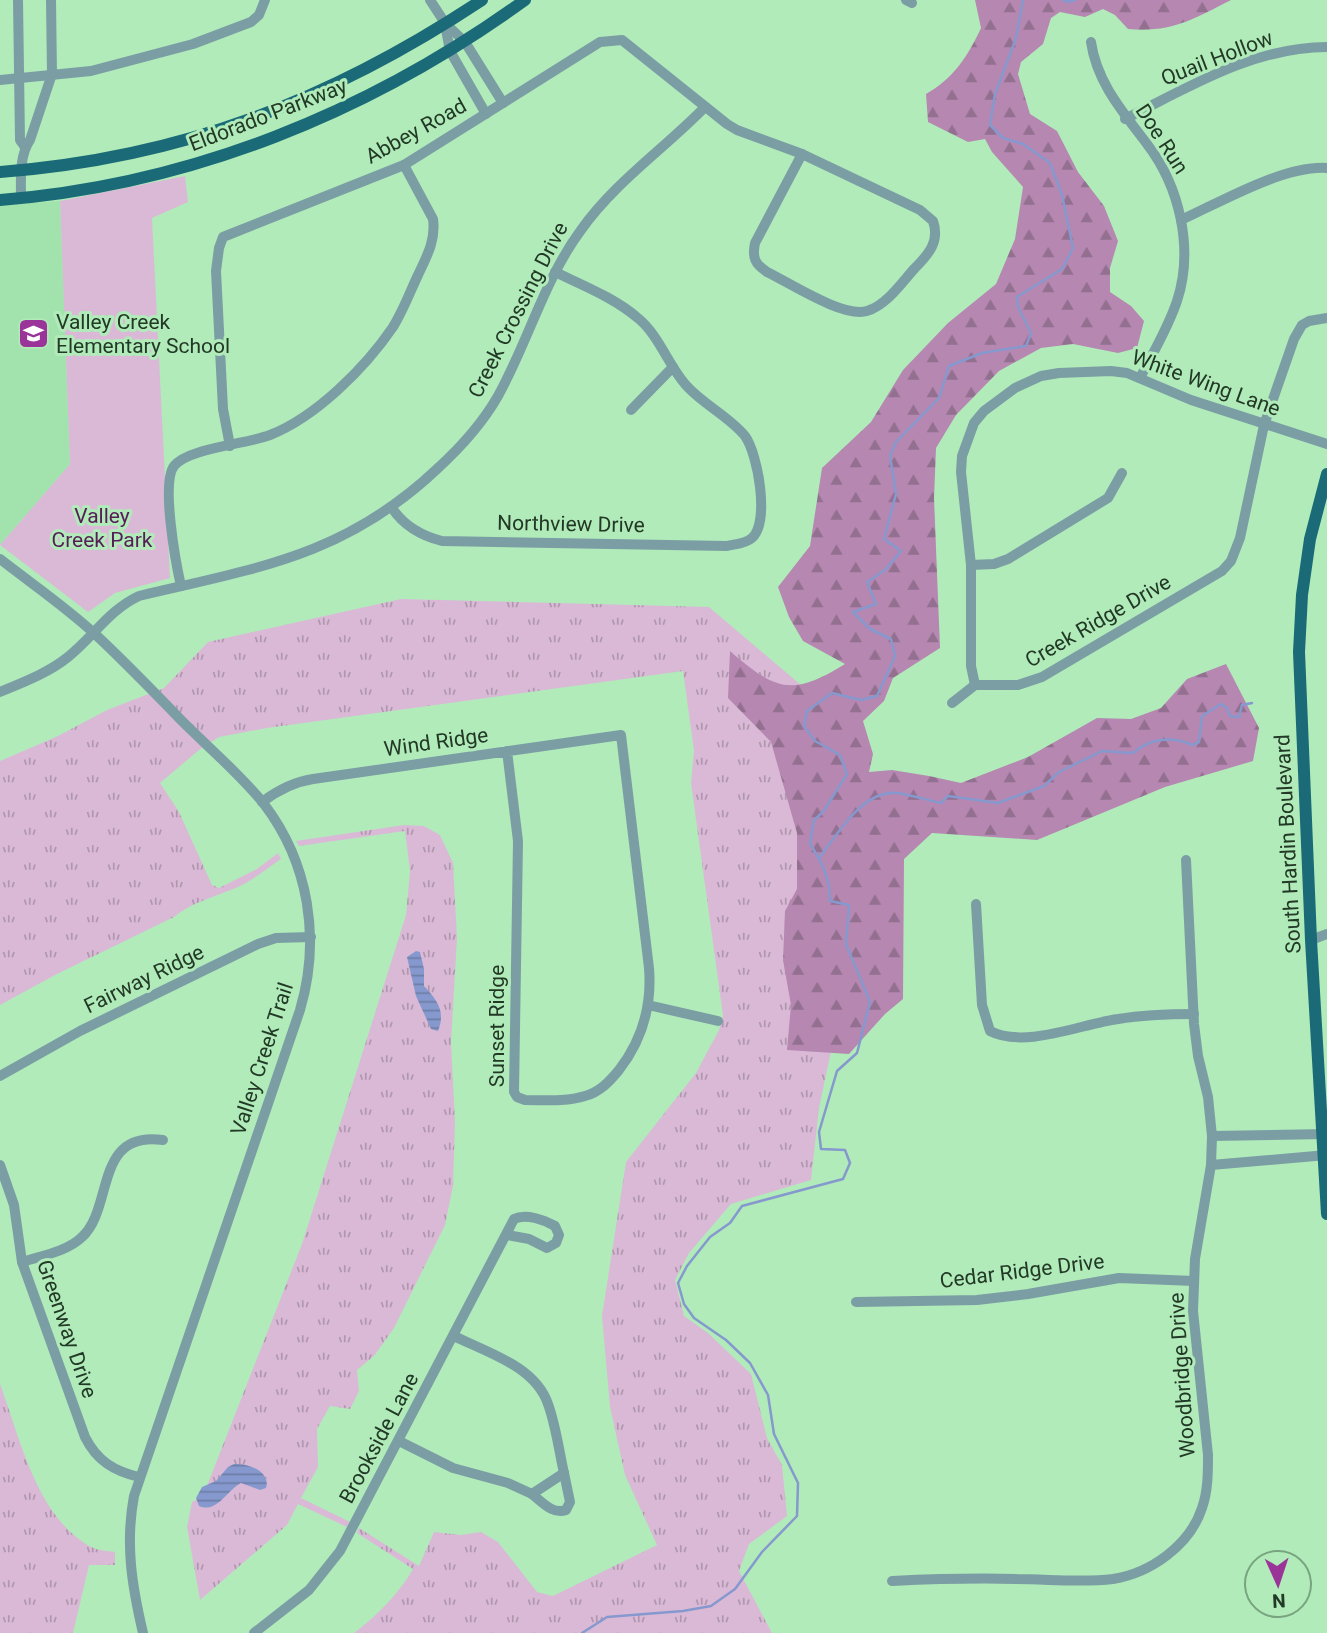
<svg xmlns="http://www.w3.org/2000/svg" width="1327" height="1633" viewBox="0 0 1327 1633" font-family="Roboto,sans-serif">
<defs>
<pattern id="grass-tufts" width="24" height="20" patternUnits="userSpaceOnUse" patternTransform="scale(1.75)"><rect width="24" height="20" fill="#dab9d7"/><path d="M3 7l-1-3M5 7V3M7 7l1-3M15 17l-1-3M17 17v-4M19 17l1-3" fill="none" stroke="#b097ae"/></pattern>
<pattern id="forest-firs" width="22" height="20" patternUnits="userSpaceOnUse" patternTransform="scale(1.75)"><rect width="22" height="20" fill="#b587b1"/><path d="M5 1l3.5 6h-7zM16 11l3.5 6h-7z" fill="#936f90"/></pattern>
<pattern id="water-rules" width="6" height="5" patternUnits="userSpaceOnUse" patternTransform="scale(1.75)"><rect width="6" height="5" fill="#8699ce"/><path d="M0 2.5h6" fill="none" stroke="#6d7ea7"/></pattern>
</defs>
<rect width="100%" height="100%" fill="#b1ebba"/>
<path fill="#a2e3ad" d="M60,201l10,263 -70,81v-340z"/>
<g fill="url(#grass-tufts)">
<path d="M401,599l308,8 93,79 27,86 4,270 -14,66 -8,72 -80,24 -42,49 -14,27 9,36 24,17 43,41 16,64 15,27 5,51 -38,28 -10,27 33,62h-418c22,-16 46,-41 59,-64l-56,-36 2,-5 60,38 15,-34 27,3 20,-3 17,10 39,50 16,4 104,-51 -32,-70 -15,-68 -8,-91 24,-154 70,-89 23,-43 4,-14 -32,-233 3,-32 -11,-80 -416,57 -48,9 -20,13 -39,33 19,29 33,73 7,3 38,-19 21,-16 3,6c-12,8 -24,18 -37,25 -24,12 -49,16 -70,33l-117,57 -57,31v-244l58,-25 49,-26 57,-22 44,-46z"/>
<path d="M404,825l20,1 16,9 13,28 4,75 -6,104 4,80 -2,64 -8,39 -51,103 -20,28 -17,14 2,21 -9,18 -20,-3 -13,23 1,38 -17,31 49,24 -3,5 -49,-23 -11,21 -87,75 -13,-73 5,-25 11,-6 99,-252 104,-329 4,-44 -5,-40 -106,15 -3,-5z"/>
<path d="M0,1384c20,54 36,131 89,162 7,4 18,5 26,6v13h-26l-16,68h-73z"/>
</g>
<path fill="url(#forest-firs)" d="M975,0h256c-37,19 -60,33 -103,29l-13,-14 -12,-6 -18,8 -25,-5 -9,6 -8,26 -22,18 -3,12 12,40 27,17 21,41 26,34 14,35 -8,27v24l21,14 13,15 -7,27 -19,5 -45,-9 -32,4 -42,23 -43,44 -20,33 -2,50 6,150 -47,30 -9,23 -21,20 10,33 -4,18 23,-2 37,6 32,7 67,-26 69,-39 34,1 30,-11 26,-29 39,-15 33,64 -6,33 -88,26 -128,53 -105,-7 -28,26 -1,140 -18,15 -36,40 -62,-4 4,-45 -8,-45 2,-49 12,-22v-56l-26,-91 -43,-44 2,-47c46,40 62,46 115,13l-42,-23 -14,-24 -11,-30 32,-41 12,-78 49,-46 32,-52 45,-47 48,-39 19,-45 8,-52 -31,-35 -7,-13 -17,3 -40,-20 -2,-28c27,-15 42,-38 55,-66z"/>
<path fill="#dab9d7" d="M185,176l3,26 -36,16 18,360 -55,15 -27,19 -88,-67 70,-81 -10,-263z"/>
<g fill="url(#water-rules)">
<path d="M416,951l4,1 4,17v17c13,14 22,25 14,45l-7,-2 -15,-33 -9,-39z"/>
<path d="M234,1464c15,-1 37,8 32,24l-6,2 -19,-7c-14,7 -24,31 -42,23l-3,-8 6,-11 14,-6 12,-14z"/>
</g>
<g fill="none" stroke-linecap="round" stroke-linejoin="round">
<g stroke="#8699ce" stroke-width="2.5">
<path d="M1063,0l6,2 6,-2"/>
<path d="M819,858c19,-24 43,-68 78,-65 15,2 30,7 44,10l7,-7 50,7 46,-17 15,-14 43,-21 31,2c17,-15 39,-17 59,-8l7,-3 3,-26 19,-12 6,4 3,8 9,1 3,-12 10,-2"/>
<path d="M582,1633l25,-16 76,-6 28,-5 24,-17 27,-37 35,-36 1,-33 -24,-49 -6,-39 -18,-32 -24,-23 -32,-22 -10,-14 -6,-21 9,-17 23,-29 20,-14 12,-17 101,-27 7,-16 -5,-13 -24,-1 -2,-17 18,-61 20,-18 13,-51 -24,-58 3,-39 -19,-4c0,-23 -8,-39 -20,-57l4,-24 9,-8 24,-38 -7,-19 -25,-14 -11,-15 3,-15 25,-18 29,7 16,-4 18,-40 -4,-17 -21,-10 -17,-17 23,-8 -9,-22 18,-12 16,-19 -17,-12 12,-45 -6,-38 6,-14 43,-44 10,-32 33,-13 44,-7 5,-13 -13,-26 -1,-10 45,-28 11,-21 -11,-53 -12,-32 -27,-19 -20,-6 -13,-13 5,-31 21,-56 7,-38"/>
</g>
<g stroke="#7b9ea4" stroke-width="10">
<path d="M18,0l2,140 5,7"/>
<path d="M430,0l15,23 20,19 38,61"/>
<path d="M906,0l6,3"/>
<path d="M445,24l5,27 36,63"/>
<path d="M1091,42c6,41 32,70 56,102 33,43 47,105 30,157 -9,27 -24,52 -37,77"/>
<path d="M0,80l91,-9 102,-27 58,-22 8,-7 6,-15"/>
<path d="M1125,119c64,-32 129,-72 202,-72"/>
<path d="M802,154l118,56 13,11c7,20 -4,33 -18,47 -13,14 -28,37 -48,43 -24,7 -77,-28 -100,-39 -12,-8 -15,-14 -12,-29z"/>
<path d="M21,198c0,-19 -2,-42 9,-58l22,-66 -1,-74"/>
<path d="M1181,220c40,-18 103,-55 146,-52"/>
<path d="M631,410l42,-43"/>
<path d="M230,446l-7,-37 -7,-138 3,-23 4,-11 181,-72 196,-123 22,-2 105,84 10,6 65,24"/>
<path d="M392,508c12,18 30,28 50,33l285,5c8,-2 18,-2 25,-8 18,-16 6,-84 -7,-102 -16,-20 -43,-32 -60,-52 -17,-20 -26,-48 -46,-65 -24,-21 -55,-33 -84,-47"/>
<path d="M0,559c32,25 66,48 96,76 29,27 58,57 86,86 27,27 58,53 82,83 45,59 57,135 36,206l-166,486c-9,48 -2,90 9,137"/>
<path d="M971,565l23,-1 14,-5 100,-61 14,-25"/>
<path d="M181,586c-5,-22 -20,-103 -7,-120 14,-18 73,-22 96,-31 46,-18 95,-67 123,-108 10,-16 17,-35 25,-52 9,-19 18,-35 15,-56l-29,-54"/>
<path d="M975,685l-4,-19v-101l-10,-93 1,-16 12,-33 10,-12 31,-23 26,-12 18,-3 52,-2 16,2 64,27 136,44"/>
<path d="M0,692c24,-10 48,-19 68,-35 26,-21 41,-47 71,-61 118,-28 206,-40 298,-127 23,-21 45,-45 61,-73 30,-54 46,-116 83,-166 34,-48 83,-81 124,-123"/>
<path d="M952,703l23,-18h43l24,-8 180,-106 9,-10 9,-23 24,-113 30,-86 8,-14 7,-4 18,-3"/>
<path d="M262,802c16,-12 31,-20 51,-23l308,-44 28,233c3,38 -6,71 -30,102 -9,11 -19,22 -34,26 -19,6 -41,4 -60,4l-8,-3 -3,-5 4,-251 -11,-90"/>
<path d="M976,904l6,101 8,26c35,18 91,-7 128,-12 25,-4 50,-5 76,-5"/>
<path d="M1311,940l16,-6"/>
<path d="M648,1005l70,16"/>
<path d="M0,1076l80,-45 178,-87 18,-6 35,-1"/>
<path d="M1212,1136l115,-2"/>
<path d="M0,1165l14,40 8,57 63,175c12,24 29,34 54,40"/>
<path d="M1211,1165l116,-10"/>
<path d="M22,1262c19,-6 46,-11 60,-25 32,-29 12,-107 81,-97"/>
<path d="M856,1302l121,-2 51,-6 91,-16 75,3"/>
<path d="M399,1441l54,27 55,15 24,11 32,-21c-5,-22 -8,-47 -16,-69 -13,-38 -60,-51 -94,-68"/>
<path d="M532,1494c10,8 21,21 34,16l4,-8 -6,-29"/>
<path d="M892,1581c42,-2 83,-3 124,-2 33,0 65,4 97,0 38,-6 77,-34 89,-71 6,-17 6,-35 6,-53l-15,-144 2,-52 16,-94 1,-29 -4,-39 -10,-41 -4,-32 -8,-164"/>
<path d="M254,1633l55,-43 31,-39 174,-332c12,-6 30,1 41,7l4,9 -3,8 -9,5 -18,-9 -22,-4"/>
</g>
<g stroke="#1a6b77" stroke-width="12">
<path d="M0,172c182,-14 331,-72 482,-172"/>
<path d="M0,200c191,-15 370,-88 525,-200"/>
<path d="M1327,474l-17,65 -8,56 -3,57 12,288 16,274"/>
</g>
</g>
<defs>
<symbol id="school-square" viewBox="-11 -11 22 22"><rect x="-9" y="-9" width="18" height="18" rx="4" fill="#9a3498" stroke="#b1ebba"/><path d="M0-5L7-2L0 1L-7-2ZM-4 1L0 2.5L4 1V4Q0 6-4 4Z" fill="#fff"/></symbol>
</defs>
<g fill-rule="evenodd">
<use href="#school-square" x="16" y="316" width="35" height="35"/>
</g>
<g text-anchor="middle" stroke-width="6" stroke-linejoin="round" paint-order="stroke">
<g font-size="21" fill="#223926" stroke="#b1ebba">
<text transform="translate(1217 58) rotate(-21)" y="7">Quail Hollow</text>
<text transform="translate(268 115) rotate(-21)" y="7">Eldorado Parkway</text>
<text transform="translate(416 131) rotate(-29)" y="7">Abbey Road</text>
<text transform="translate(1162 139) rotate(57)" y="7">Doe Run</text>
<text transform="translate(518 310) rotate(-63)" y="7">Creek Crossing Drive</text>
<text transform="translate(1206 383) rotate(20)" y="7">White Wing Lane</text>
<text transform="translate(571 524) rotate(1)" y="7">Northview Drive</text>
<text transform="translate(1098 621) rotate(-30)" y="7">Creek Ridge Drive</text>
<text transform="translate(436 742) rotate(-8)" y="7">Wind Ridge</text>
<text transform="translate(1288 844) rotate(-93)" y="7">South Hardin Boulevard</text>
<text transform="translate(144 979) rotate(-26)" y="7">Fairway Ridge</text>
<text transform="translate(497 1026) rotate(-90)" y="7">Sunset Ridge</text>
<text transform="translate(262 1059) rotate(-72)" y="7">Valley Creek Trail</text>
<text transform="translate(1022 1271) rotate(-7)" y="7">Cedar Ridge Drive</text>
<text transform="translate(67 1329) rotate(71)" y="7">Greenway Drive</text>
<text transform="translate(1182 1375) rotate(-94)" y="7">Woodbridge Drive</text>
<text transform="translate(379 1438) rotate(-62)" y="7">Brookside Lane</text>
</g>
<g font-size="21" fill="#223926" stroke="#b1ebba" text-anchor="start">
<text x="56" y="329">Valley Creek<tspan x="56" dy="24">Elementary School</tspan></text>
</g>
<g font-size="21" fill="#561e55" stroke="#b1ebba">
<text x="102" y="523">Valley<tspan x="102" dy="24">Creek Park</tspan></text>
</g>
</g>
<g transform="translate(1278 1584) rotate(177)"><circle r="33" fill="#b1ebba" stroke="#78a47f" stroke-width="2"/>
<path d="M0-5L12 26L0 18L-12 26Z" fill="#9a3498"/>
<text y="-10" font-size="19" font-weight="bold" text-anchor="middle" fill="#223926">N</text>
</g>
</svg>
